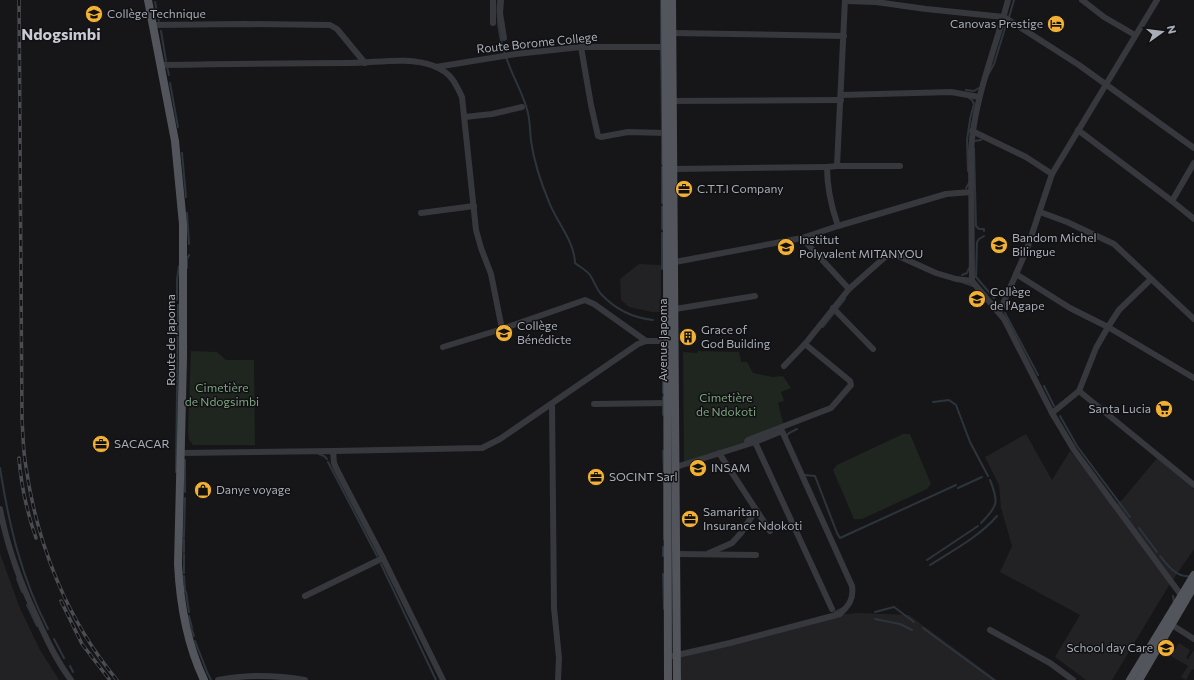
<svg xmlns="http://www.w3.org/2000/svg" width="1194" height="680" viewBox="0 0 1194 680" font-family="Commissioner,sans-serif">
<rect width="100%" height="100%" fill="#161618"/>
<g fill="#222225">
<path d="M639,264l22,1v47h-9l-23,-5 -8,-7 -1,-21z"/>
<path d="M1026,434l26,46 18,-29 45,55 8,-7 34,-41 37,31v60l-26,38 -56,93h-26l-31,-23 25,-42 -80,-43 12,-26 -11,-38 -2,-23 -14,-28z"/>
<path d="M0,553l19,53 21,44 19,30h-59z"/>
<path d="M859,613l50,2 88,65h-316l-1,-25 158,-40z"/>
<path d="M1179,643l11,7 -4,8 2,1 6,-9v20l-2,-1 -6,11 -5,-3 7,-11 -17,-10z"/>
</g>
<g fill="#1e261f">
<path d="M191,351l26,1 9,8h28l1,85h-62l-4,-5 -1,-10z"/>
<path d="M698,351l41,1 2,10h6l6,11 20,4 10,-1 8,12 -10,4 3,9 -6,2 6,23 -35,16 -65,21 -1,-111 14,1z"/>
<path d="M903,434h7l21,50 -4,5 -65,30h-8l-21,-49 4,-5z"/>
</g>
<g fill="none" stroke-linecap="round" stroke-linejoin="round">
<g stroke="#2c353c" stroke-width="2">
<path d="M498,0c-2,23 2,44 11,65 6,16 15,31 19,48 2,9 2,19 3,28 3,20 10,42 18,61 8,21 25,38 26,61 5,4 11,7 15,12 4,6 6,13 11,19 14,15 33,24 52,26"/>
<path d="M661,0v45"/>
<path d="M155,2l4,19"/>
<path d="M1009,17l5,-17"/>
<path d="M161,31l5,30"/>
<path d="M661,50l1,81"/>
<path d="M167,67l2,8"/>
<path d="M988,75l6,-11 12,-39"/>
<path d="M170,83l8,44"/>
<path d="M966,90l8,1 5,-3"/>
<path d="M969,98l3,2 2,4 -4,15"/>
<path d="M662,136v28"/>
<path d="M974,141l7,-1"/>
<path d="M974,148l2,78 3,3h5v2"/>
<path d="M182,153l4,44"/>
<path d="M662,167v36"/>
<path d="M968,171l-1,-31 3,-20"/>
<path d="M966,188l3,-5"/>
<path d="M662,207v22"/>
<path d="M187,213l2,31"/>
<path d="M984,236l-5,3 -2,3 -1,35 18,21"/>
<path d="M187,268v-9l2,-4"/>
<path d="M662,269v-36"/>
<path d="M962,275l5,-2 2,-5"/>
<path d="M962,282l11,4"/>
<path d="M177,300v-21l2,-13"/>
<path d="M837,309l8,-10"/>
<path d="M1005,313l33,62"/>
<path d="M823,327l11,-14"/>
<path d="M663,356v37"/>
<path d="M1044,386l10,20"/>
<path d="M663,397v18"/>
<path d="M933,402l16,-2 7,5 14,37 18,34"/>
<path d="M1060,416l17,30 53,71"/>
<path d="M787,435l2,-2 8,-4"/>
<path d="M663,451l1,21"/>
<path d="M319,454l5,2 3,3"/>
<path d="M328,462l49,94"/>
<path d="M0,468c9,57 21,109 48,161"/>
<path d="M176,472l2,-167"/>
<path d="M804,475l11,1 22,57 3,5 116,-53"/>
<path d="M958,488l24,-11"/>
<path d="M185,492v-32"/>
<path d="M981,523c17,-17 18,-21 9,-43"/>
<path d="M1139,528l18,24"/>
<path d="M184,537l1,-39"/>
<path d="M664,539v-59"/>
<path d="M663,547v9"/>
<path d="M184,552v-13"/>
<path d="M1160,556c7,9 17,22 30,20"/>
<path d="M927,560l51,-34"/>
<path d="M381,564l55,116"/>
<path d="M930,565c22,-14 50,-29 67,-49"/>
<path d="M184,573v-19"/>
<path d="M663,574l1,35"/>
<path d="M184,576l1,15"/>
<path d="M17,579l5,13"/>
<path d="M186,592l3,20"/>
<path d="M1173,596l1,6"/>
<path d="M27,605l10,21"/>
<path d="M835,612l8,-4"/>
<path d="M875,612l19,-5 20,15"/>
<path d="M189,616l3,12"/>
<path d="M875,619l25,5 12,6"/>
<path d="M923,628l71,52"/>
<path d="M192,630l2,6"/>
<path d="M54,639l10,19"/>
<path d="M195,641l12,31"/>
<path d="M70,666l3,6"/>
<path d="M207,672l4,8"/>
</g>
<g stroke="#37383d" stroke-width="6">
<path d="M501,0l-1,13 4,25"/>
<path d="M1008,0c-13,51 -34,98 -37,151l1,130 32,38 48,94 22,37 107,145 4,2"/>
<path d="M1082,0l22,17 31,18"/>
<path d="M846,1l30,1 50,7 78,8 75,48 115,83"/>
<path d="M493,23v-23"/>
<path d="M153,25l91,-1 86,1 7,4 28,34"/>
<path d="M672,33l172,3"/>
<path d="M581,47l10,58 7,31 3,1 27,-5 38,1"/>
<path d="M161,65c63,-1 126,-2 189,-2 27,0 58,-7 84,3 17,7 21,16 28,31l14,133 5,18 10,26 11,55"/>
<path d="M436,67l80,-13 65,-7h84"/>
<path d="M841,95l110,-3 28,5"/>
<path d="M670,101l171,-1"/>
<path d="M465,117l27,-3 30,-7"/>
<path d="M1078,130l94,71 22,18"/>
<path d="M972,131l54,26 26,17"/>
<path d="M837,166h63"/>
<path d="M674,169l153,-2"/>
<path d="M1172,201l22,-38"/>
<path d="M1040,212l27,10 47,22 80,75"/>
<path d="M421,213l53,-7"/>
<path d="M838,226c-7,-20 -11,-38 -11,-59l10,-1 8,-166"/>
<path d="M802,238l47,51"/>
<path d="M675,262l127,-24 36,-12 108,-32 25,-2"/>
<path d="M1016,274l54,34 38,19 86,51"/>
<path d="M833,308l40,41"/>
<path d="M675,309l80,-13"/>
<path d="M999,313l28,-64 25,-75 105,-174"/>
<path d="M443,347l59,-18 83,-29 9,4 52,37"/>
<path d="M784,366l21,-22 44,-55 36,-32 11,-2 40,18 20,6 16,2"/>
<path d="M1079,391l115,94"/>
<path d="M552,404l2,204 5,50 -1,22"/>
<path d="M594,404l74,-1"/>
<path d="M1052,413l27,-22 17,-43 12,-21 11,-17 32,-31"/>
<path d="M755,442l77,167"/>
<path d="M748,444l-1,-3 1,-1 83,-32 20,-23 -1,-4 -45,-37"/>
<path d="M333,451l149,-3 18,-9 138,-95 8,-3h25"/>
<path d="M181,453l152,-2 1,12 3,7 46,88 60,122"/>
<path d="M719,453l51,78"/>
<path d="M0,509c7,37 20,73 36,107 10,22 20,44 35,64"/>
<path d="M709,553l23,-10 9,-10 15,-23"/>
<path d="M677,554l79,1"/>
<path d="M305,596l78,-38"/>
<path d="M1169,623l25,16"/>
<path d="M990,630l60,33 23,17"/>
<path d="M673,656l57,-13 110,-29c9,-9 14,-15 12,-28l-70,-155 -27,11 -79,25"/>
<path d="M218,680c30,-6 58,-5 87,0"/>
</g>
<g stroke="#53555c" stroke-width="8">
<path d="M148,0l27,141 8,83v134l-5,206c2,40 9,80 26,116"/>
<path d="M665,0l2,262 1,418"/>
<path d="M672,0l5,680"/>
<path d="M1130,680l64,-105"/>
<path d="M1139,680l55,-94"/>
</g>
<defs>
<g id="rail">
<path d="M19,0l3,418c1,16 1,33 4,49 11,77 41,153 91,213"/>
<path d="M19,458c2,27 8,54 17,80"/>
<path d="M61,601l21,43 27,35"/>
</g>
</defs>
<use href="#rail" stroke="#4a4c52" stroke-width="3.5"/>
<use href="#rail" stroke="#111113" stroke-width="2" stroke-dasharray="6" stroke-linecap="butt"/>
</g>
<defs>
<symbol id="school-disc" viewBox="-11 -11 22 22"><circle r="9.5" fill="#f2b134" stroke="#111113"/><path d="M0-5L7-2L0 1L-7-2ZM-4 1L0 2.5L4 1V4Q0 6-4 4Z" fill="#111"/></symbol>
<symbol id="hotel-disc" viewBox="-11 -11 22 22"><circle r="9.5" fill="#f2b134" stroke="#111113"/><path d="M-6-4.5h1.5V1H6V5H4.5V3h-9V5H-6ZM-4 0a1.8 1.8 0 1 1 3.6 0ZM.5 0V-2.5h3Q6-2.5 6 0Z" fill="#111"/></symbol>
<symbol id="office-disc" viewBox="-11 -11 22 22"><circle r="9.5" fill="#f2b134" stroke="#111113"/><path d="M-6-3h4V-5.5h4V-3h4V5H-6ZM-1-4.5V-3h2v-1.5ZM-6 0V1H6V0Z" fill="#111"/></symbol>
<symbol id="building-disc" viewBox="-11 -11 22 22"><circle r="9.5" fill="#f2b134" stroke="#111113"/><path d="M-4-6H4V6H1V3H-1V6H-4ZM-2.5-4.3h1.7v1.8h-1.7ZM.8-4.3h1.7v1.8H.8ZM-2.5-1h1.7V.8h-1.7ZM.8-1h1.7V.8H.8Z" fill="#111"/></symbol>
<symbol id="supermarket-disc" viewBox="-11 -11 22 22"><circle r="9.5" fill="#f2b134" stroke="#111113"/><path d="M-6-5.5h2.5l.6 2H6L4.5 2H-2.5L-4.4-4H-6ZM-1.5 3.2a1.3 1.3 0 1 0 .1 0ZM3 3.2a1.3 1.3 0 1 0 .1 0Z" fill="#111"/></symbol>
<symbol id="shop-disc" viewBox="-11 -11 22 22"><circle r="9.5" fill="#f2b134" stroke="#111113"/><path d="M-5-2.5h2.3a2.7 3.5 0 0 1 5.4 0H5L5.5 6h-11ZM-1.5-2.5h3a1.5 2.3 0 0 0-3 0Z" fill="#111"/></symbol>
</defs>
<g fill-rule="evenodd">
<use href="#school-disc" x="84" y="4" width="20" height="20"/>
<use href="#hotel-disc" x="1046" y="14" width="20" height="20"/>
<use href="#office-disc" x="674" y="179" width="20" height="20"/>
<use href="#school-disc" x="989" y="235" width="20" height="20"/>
<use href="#school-disc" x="776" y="237" width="20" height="20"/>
<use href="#school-disc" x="967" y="289" width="20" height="20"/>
<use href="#school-disc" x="494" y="323" width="20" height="20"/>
<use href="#building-disc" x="678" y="327" width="20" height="20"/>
<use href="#supermarket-disc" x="1154" y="399" width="20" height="20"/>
<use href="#office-disc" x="91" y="434" width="20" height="20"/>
<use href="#school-disc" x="688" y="458" width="20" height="20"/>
<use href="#office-disc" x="586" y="467" width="20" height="20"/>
<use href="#shop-disc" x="193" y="480" width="20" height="20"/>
<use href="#office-disc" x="680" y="509" width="20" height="20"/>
<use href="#school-disc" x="1156" y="638" width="20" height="20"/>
</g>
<g text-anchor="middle" stroke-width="3" stroke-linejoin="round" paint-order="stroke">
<g font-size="12" fill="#a8adb8" stroke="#111113" text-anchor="start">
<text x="107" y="18">Collège Technique</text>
<text x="1043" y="28" text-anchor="end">Canovas Prestige</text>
<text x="697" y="193">C.T.T.I Company</text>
<text x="1012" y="242">Bandom Michel<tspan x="1012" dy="14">Bilingue</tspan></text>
<text x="799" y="244">Institut<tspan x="799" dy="14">Polyvalent MITANYOU</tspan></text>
<text x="990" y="296">Collège<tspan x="990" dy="14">de l'Agape</tspan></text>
<text x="517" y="330">Collège<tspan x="517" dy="14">Bénédicte</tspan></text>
<text x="701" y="334">Grace of<tspan x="701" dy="14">God Building</tspan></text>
<text x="1151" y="413" text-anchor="end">Santa Lucia</text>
<text x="114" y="448">SACACAR</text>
<text x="711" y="472">INSAM</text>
<text x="609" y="481">SOCINT Sarl</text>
<text x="216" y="494">Danye voyage</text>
<text x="703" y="516">Samaritan<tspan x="703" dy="14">Insurance Ndokoti</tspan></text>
<text x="1153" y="652" text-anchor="end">School day Care</text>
</g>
<g font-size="12" fill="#a8adb8" stroke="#111113">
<text transform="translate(537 43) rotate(-6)" y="4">Route Borome College</text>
<text transform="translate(171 340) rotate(-90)" y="4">Route de Japoma</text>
<text transform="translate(663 340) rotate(-90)" y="4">Avenue Japoma</text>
</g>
<g font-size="12" fill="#7fa381" stroke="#111113">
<text x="222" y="392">Cimetière<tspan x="222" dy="14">de Ndogsimbi</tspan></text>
<text x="726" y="402">Cimetière<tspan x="726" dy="14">de Ndokoti</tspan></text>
</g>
<g font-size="16" font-weight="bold" fill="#c9ccd4" stroke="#111113">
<text x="61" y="40">Ndogsimbi</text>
</g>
</g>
<g transform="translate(1162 32) rotate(76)" stroke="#111113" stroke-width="3" paint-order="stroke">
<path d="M0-3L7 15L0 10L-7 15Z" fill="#a8adb8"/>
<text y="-6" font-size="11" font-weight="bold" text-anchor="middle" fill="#a8adb8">N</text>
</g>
</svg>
